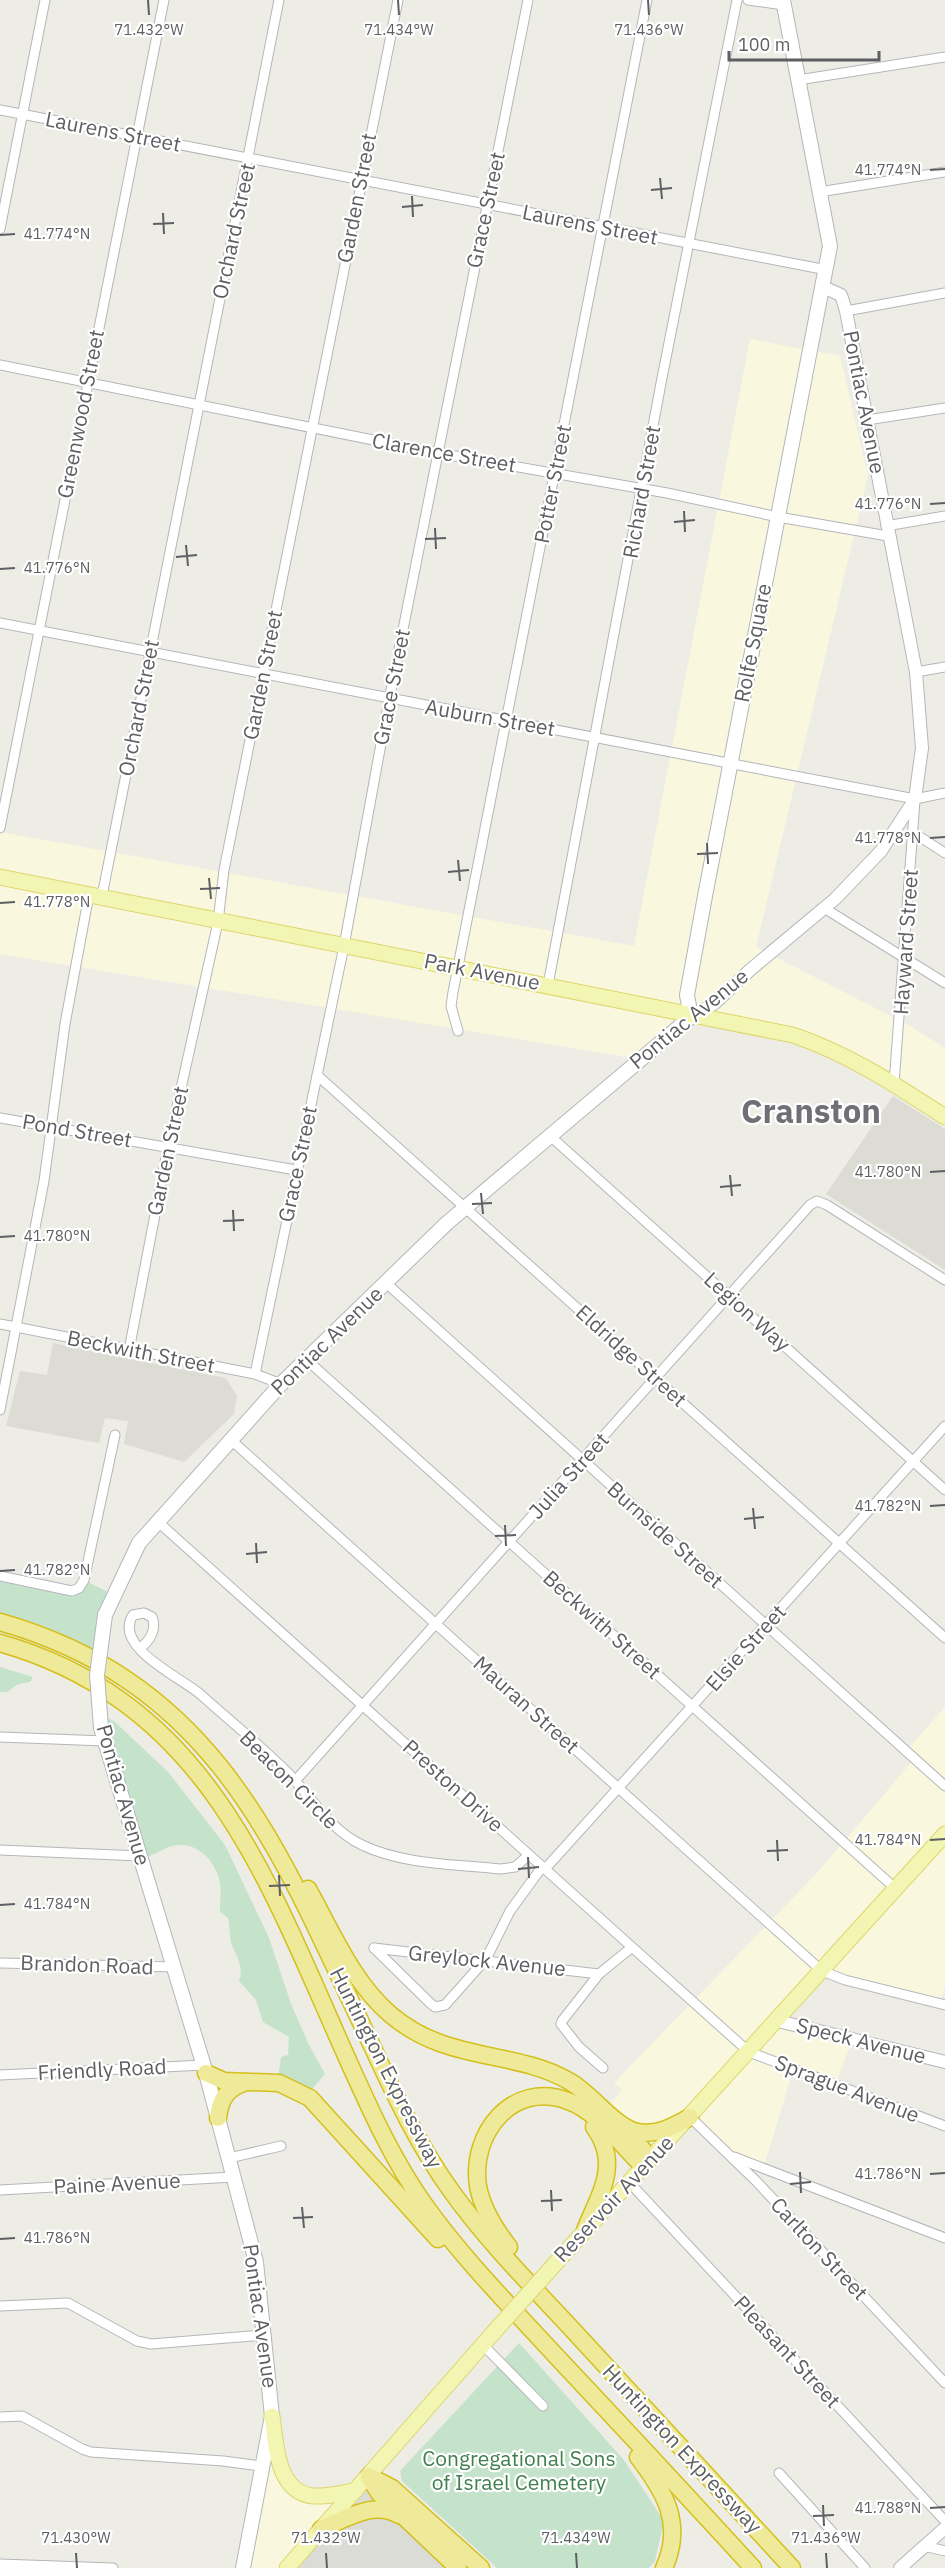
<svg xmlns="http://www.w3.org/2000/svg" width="945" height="2568" viewBox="0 0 945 2568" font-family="'IBM Plex Sans',sans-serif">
<rect width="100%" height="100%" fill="#edede5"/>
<g fill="#f9f8de">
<path d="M750,339l90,17 28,120 -112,471 154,79 35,22v69l-53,-34 -122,-56 -96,-8 -34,40 -640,-105v-122l634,114z"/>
<path d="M945,1707v279l-5,17 -117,-27 -44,52 72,16 -16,41 -42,-14 -30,98 -18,-7 -62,-50 -11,9 -20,7 -22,-2 -19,-23 11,-13 -8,-7 204,-211 96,-113 -7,-9z"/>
<path d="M266,2417l13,48 19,23 34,4 29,-16 -77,92h-42z"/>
</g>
<path fill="#dcdcd7" d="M376,2469l5,4 100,95h-197z"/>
<g fill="#dddcd4">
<path d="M893,1096l52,33v141l-119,-76z"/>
<path d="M53,1343l173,35 11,18 -3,18 -50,48 -60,-18 4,-23 -23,-3 -6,25 -93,-17 14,-55 27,4z"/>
</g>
<g fill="#c5e2ca">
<path d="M0,1576l74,13 10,-9 26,13 -14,61 -64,-30 -32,-10z"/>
<path d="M0,1667l33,10 -3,5 -12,2 -11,8h-7z"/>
<path d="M98,1714l16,7 54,51 57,73 44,93 22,66 17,39 17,31 -18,21 -29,-15 3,-23 7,-2 1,-18 -26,-15 -7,-22 -17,-19c5,-12 -1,-23 -6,-33 -4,-8 -3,-22 -5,-30l-8,-6c0,-11 2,-27 -2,-37 -8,-20 -24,-34 -46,-29 -8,2 -20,10 -30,13z"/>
<path d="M519,2343l105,117 40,61 -9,40 -6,7h-152l-95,-87 -2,-10z"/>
</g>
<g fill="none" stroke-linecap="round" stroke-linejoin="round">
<defs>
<g id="minor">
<path d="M748,0l36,5"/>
<path d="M798,80l147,-23"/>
<path d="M0,110l827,160"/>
<path d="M819,192l126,-20"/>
<path d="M0,229l45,-229"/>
<path d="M846,311l99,-18"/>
<path d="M0,365l438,88 229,40 111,24 110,19"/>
<path d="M867,420l78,-12"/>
<path d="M886,526l59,-10"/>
<path d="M0,623l915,176 30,-6"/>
<path d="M916,672l29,-5"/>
<path d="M0,828l164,-828"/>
<path d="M914,833l31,20"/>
<path d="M824,908l121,75"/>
<path d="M548,985l114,-607 75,-378"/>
<path d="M458,1031l-7,-25 2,-14 194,-992"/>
<path d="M317,1075l628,563"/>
<path d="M894,1084l21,-284"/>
<path d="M0,1118l296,52"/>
<path d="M549,1135l396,355"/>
<path d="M386,1283l559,503"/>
<path d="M0,1324l255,50 26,10"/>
<path d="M129,1350l39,-203 50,-225 6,-52 174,-870"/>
<path d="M308,1361l588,528"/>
<path d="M255,1374l89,-428 45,-246 139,-700"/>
<path d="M0,1410l44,-229 21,-157 23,-124 15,-9 176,-891"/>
<path d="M230,1439l592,532 23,9 100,25"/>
<path d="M157,1521l592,531 196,74"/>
<path d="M0,1576l72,15 7,-3 5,-8 31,-145"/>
<path d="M140,1648c10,-7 17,-19 12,-31l-8,-4 -11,2c-21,32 49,63 67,79 29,26 60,51 88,79 25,26 41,56 74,72 42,20 93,19 139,24l14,-2 14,-12"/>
<path d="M0,1737l105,4"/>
<path d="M295,1781l515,-576 7,-4 10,4 118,75"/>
<path d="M0,1850l140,6"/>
<path d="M545,1869l400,-443"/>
<path d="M374,1948l56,55 5,4 10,-2 41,-46 24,-48 32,-44"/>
<path d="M374,1948l225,26"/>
<path d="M0,1963l175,4"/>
<path d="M603,2068l-24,-21 -18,-23 1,-3 37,-47 32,-26"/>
<path d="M0,2075l204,-10"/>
<path d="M690,2117l66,64 189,202"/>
<path d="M734,2157l211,81"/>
<path d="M229,2158l52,-12"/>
<path d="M629,2182l316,339"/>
<path d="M0,2190l234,-13"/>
<path d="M0,2306l68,-3 69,38 14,3 113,-9"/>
<path d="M483,2345l60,61"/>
<path d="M0,2417l22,-1 60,33 9,3 132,9 38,5"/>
<path d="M779,2473l86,95"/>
<path d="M924,2546l21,5"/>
<path d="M0,2564l113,4"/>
</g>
<g id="tertiary">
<path d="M691,1017l24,-14 35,-33 85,-71 46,-48 34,-52 7,-51 -6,-76 -70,-361 -5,-16 -18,-8"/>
<path d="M778,2021l167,41"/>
<path d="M900,2568l45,-40"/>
</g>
<g id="secondary">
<path d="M105,1615l34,-72 142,-159 166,-161 244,-206 -4,-22 18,-99 125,-650 -47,-246"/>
<path d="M101,1728l105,345 50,189 16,154 -29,152"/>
</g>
<g id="primary">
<path d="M0,877l793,158c56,19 103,50 152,82"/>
<path d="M554,2265l391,-431"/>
<path d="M272,2416c4,27 4,76 41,80 13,1 28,-3 42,-5"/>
<path d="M287,2568l207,-236"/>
</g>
<g id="motorway">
<path d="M0,1622c224,64 282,237 373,426 23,50 47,100 79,144 38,53 86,100 130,148 70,76 140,152 210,228"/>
<path d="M0,1643c209,60 267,237 347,415 23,51 45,101 77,146 39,55 88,104 133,153 66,70 131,140 196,211"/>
<path d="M308,1889c24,43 45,94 83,126 57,48 121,34 178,66 22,12 43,43 65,50 20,6 39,-4 56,-14"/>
<path d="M206,2073l18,8 55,2 31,15 128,141"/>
<path d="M218,2118c2,-19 9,-30 28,-36"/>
<path d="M625,2128l19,23 4,10"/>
<path d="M585,2230c15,-37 36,-66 9,-103"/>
<path d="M509,2247c-14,-18 -27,-38 -31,-61 -8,-52 34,-106 90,-85 29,10 53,44 75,65"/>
<path d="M638,2457c27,35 46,67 26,111"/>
<path d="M369,2476l23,12 89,80"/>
<path d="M369,2477l10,16 79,75"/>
<path d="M321,2529c25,-10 52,-29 78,-14"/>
</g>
</defs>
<use href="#minor" stroke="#b5b6ba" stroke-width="11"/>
<use href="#tertiary" stroke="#b5b6ba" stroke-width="14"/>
<use href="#secondary" stroke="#b4b6ba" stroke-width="16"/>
<use href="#primary" stroke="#dfd56c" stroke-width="17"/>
<use href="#motorway" stroke="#d5bf1d" stroke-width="19"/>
<use href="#minor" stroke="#fff" stroke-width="9"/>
<use href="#tertiary" stroke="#fff" stroke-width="12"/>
<use href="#secondary" stroke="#fff" stroke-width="14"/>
<use href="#primary" stroke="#f3f5b3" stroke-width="15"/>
<use href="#motorway" stroke="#efea9a" stroke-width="16"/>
<defs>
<path id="secondary-bridge" d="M101,1728l-4,-53 8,-60"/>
<path id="primary-bridge" d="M494,2332l60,-67"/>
</defs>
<use href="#secondary-bridge" stroke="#b4b6ba" stroke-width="16" stroke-linecap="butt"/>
<use href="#primary-bridge" stroke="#dfd56c" stroke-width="17" stroke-linecap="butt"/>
<use href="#secondary-bridge" stroke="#fff" stroke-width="14"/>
<use href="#primary-bridge" stroke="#f3f5b3" stroke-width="15"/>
</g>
<path fill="none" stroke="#5d5f63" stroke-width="2" d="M148,0l1,15M398,0l1,15M648,0l1,15M930,170l15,-1M660,178l2,21M651,190l21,-2M412,196l1,21M402,207l21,-2M163,213l1,21M153,224l21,-1M0,235l15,-1M930,504l15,-1M684,511l1,21M674,522l21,-2M435,528l1,21M425,539l21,-1M186,545l2,21M176,557l21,-2M0,569l15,-1M930,838l15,-1M707,843l1,21M697,854l21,-1M458,860l2,21M448,872l21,-2M209,878l2,21M200,889l20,-1M0,903l15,-1M930,1172l15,-1M730,1175l2,21M720,1187l21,-2M481,1193l2,21M472,1204l20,-1M233,1210l1,21M223,1221l21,-1M0,1237l15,-1M930,1506l15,-1M753,1508l2,21M744,1519l20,-2M505,1525l1,21M495,1536l21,-1M256,1543l1,20M246,1554l21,-2M0,1571l15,-1M777,1840l1,21M930,1840l15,-1M767,1851l21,-1M528,1857l1,21M518,1869l21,-2M279,1875l1,21M269,1886l21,-1M0,1905l15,-1M800,2172l1,21M930,2174l15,-1M790,2184l21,-2M551,2190l1,21M541,2201l21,-1M302,2207l2,21M293,2218l20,-1M0,2239l15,-1M823,2505l1,21M930,2508l15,-1M813,2516l21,-1M76,2553l1,15M326,2553l1,15M576,2553l1,15M826,2553l1,15"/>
<g text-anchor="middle" stroke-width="4.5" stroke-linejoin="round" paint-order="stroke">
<g font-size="21" fill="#5d5f63" stroke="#fff">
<text transform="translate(113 132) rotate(11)" y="7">Laurens Street</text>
<text transform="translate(357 198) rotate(-79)" y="7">Garden Street</text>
<text transform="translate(486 210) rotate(-78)" y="7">Grace Street</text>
<text transform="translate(590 225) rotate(11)" y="7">Laurens Street</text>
<text transform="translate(234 231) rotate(-78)" y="7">Orchard Street</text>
<text transform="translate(864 402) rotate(79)" y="7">Pontiac Avenue</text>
<text transform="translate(81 414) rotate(-79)" y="7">Greenwood Street</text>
<text transform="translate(444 453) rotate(10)" y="7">Clarence Street</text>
<text transform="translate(553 484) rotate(-79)" y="7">Potter Street</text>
<text transform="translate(642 492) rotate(-80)" y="7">Richard Street</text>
<text transform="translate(753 643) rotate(-79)" y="7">Rolfe Square</text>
<text transform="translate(263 675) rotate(-79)" y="7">Garden Street</text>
<text transform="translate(392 687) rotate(-79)" y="7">Grace Street</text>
<text transform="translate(139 708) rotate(-79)" y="7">Orchard Street</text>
<text transform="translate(490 718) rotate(10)" y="7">Auburn Street</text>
<text transform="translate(906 942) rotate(-86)" y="7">Hayward Street</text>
<text transform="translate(482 972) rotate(11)" y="7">Park Avenue</text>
<text transform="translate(689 1019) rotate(-39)" y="7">Pontiac Avenue</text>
<text transform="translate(77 1131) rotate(10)" y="7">Pond Street</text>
<text transform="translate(168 1151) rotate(-78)" y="7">Garden Street</text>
<text transform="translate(298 1164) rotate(-78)" y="7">Grace Street</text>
<text transform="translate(747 1312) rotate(42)" y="7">Legion Way</text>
<text transform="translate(327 1341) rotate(-44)" y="7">Pontiac Avenue</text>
<text transform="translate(141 1352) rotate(11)" y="7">Beckwith Street</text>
<text transform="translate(631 1356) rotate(42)" y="7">Eldridge Street</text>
<text transform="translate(569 1476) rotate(-48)" y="7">Julia Street</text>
<text transform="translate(665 1535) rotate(42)" y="7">Burnside Street</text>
<text transform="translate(602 1625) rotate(42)" y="7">Beckwith Street</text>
<text transform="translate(746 1648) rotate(-48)" y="7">Elsie Street</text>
<text transform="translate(526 1705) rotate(42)" y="7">Mauran Street</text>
<text transform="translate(289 1780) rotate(45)" y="7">Beacon Circle</text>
<text transform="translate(453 1786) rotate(42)" y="7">Preston Drive</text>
<text transform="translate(123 1795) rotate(74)" y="7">Pontiac Avenue</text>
<text transform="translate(487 1961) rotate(6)" y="7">Greylock Avenue</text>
<text transform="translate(87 1965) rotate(2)" y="7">Brandon Road</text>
<text transform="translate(861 2041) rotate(14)" y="7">Speck Avenue</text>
<text transform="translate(386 2068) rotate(63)" y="7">Huntington Expressway</text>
<text transform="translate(102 2070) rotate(-3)" y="7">Friendly Road</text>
<text transform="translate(847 2089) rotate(21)" y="7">Sprague Avenue</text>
<text transform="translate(117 2184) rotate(-3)" y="7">Paine Avenue</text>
<text transform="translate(614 2199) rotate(-47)" y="7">Reservoir Avenue</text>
<text transform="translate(819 2249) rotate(47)" y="7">Carlton Street</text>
<text transform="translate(260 2316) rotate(82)" y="7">Pontiac Avenue</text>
<text transform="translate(787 2352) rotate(47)" y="7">Pleasant Street</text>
<text transform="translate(682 2449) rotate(47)" y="7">Huntington Expressway</text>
</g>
<g font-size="21" fill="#407f4f" stroke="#fff">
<text x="519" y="2466">Congregational Sons<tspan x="519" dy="24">of Israel Cemetery</tspan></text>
</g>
<g font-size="33" font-weight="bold" fill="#6e7075" stroke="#fff">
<text x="811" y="1123">Cranston</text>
</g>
</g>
<g font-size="15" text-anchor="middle" fill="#5d5f63" stroke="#fff" stroke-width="4.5" stroke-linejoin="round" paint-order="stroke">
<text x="149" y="35">71.432°W</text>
<text x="399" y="35">71.434°W</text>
<text x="649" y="35">71.436°W</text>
<text x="888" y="175">41.774°N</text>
<text x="57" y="239">41.774°N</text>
<text x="888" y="509">41.776°N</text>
<text x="57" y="573">41.776°N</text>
<text x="888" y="843">41.778°N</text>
<text x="57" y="907">41.778°N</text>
<text x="888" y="1177">41.780°N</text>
<text x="57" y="1241">41.780°N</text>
<text x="888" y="1511">41.782°N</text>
<text x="57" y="1575">41.782°N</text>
<text x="888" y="1845">41.784°N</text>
<text x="57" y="1909">41.784°N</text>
<text x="888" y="2179">41.786°N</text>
<text x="57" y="2243">41.786°N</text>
<text x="888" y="2513">41.788°N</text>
<text x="76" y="2543">71.430°W</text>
<text x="326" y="2543">71.432°W</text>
<text x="576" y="2543">71.434°W</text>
<text x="826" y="2543">71.436°W</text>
</g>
<path d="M729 51v9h150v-9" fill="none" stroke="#5d5f63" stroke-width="3"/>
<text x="738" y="51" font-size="18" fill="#5d5f63" stroke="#ffffff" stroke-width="4.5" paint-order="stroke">100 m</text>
</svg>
